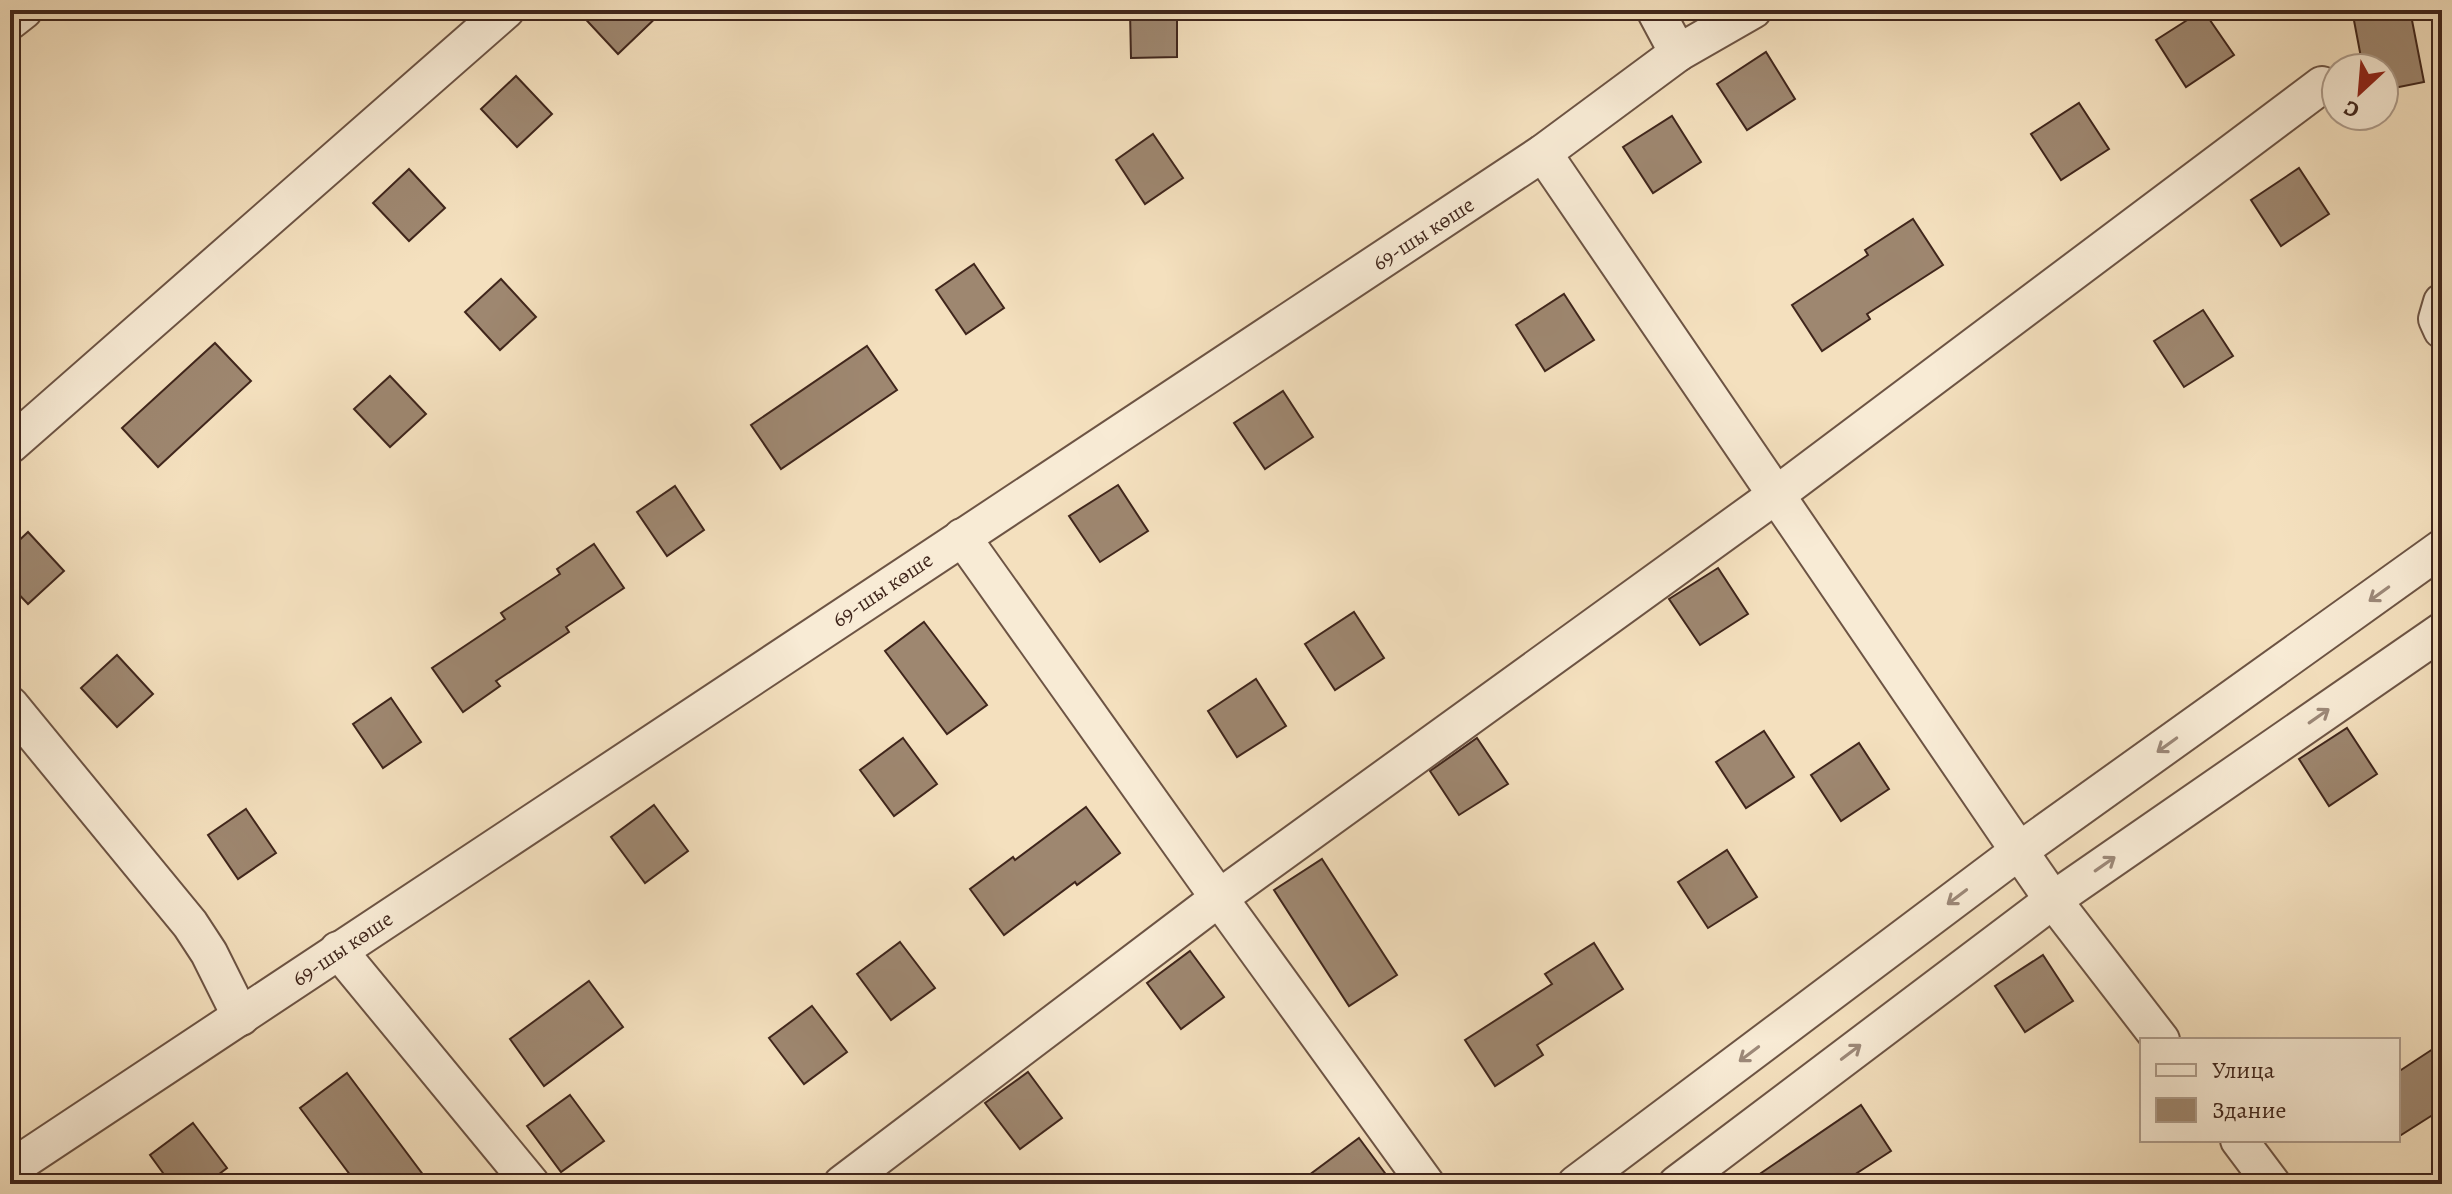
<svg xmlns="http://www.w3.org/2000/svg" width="2452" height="1194" viewBox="0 0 2452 1194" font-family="Alegreya,serif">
<rect width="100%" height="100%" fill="#f4e0be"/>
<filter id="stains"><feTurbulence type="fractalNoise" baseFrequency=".0025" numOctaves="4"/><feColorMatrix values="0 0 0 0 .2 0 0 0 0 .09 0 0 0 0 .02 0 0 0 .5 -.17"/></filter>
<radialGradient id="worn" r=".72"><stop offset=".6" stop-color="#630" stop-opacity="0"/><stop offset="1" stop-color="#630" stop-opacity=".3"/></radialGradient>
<g fill="#9e8770" stroke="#40261c" stroke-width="2">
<path d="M577,10h87l-46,44z"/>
<path d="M2203,10l31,45 -48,32 -30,-47z"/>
<path d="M2352,10h58l14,72 -40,8v-22h-21z"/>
<path d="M1130,11h47v46l-46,1z"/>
<path d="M1766,52l29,47 -48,31 -30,-46z"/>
<path d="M516,76l36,38 -35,33 -36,-38z"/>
<path d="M2079,103l30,46 -48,31 -30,-46z"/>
<path d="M1672,116l29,46 -48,31 -30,-46z"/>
<path d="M1153,134l30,44 -38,26 -29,-44z"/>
<path d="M2299,168l30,46 -48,32 -30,-46z"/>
<path d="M409,169l36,39 -36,33 -36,-38z"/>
<path d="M1913,219l30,46 -76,49 3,5 -48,32 -30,-46 76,-50 -3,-5z"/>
<path d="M974,264l30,44 -38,26 -30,-44z"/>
<path d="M501,279l35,38 -36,33 -35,-38z"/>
<path d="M1564,294l30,46 -49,31 -29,-46z"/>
<path d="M2203,310l30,46 -49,31 -30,-46z"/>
<path d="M215,343l36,38 -93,86 -36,-39z"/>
<path d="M867,346l30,44 -116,79 -30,-44z"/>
<path d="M390,376l36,38 -36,33 -36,-38z"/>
<path d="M1283,391l30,46 -48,32 -31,-46z"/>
<path d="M1118,485l30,46 -48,31 -31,-46z"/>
<path d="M675,486l29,44 -37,26 -30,-44z"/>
<path d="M28,532l36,39 -36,33 -18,-19v-36z"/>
<path d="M594,544l30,44 -58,39 3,5 -73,49 4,5 -37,26 -31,-44 73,-49 -4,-6 59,-39 -3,-5z"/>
<path d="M1718,568l30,46 -48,31 -31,-46z"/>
<path d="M1354,612l30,46 -49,32 -30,-46z"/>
<path d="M924,622l63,83 -40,29 -62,-83z"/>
<path d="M117,655l36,39 -36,33 -36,-39z"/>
<path d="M1256,679l30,47 -49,31 -29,-46z"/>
<path d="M391,698l30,44 -38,26 -30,-44z"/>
<path d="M2347,728l30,46 -48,32 -30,-47z"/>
<path d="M1764,731l30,46 -48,31 -30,-46z"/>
<path d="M903,738l34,46 -43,32 -34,-46z"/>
<path d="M1477,738l31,46 -49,31 -29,-44z"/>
<path d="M1859,743l30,46 -48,32 -30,-46z"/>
<path d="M654,805l34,46 -43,32 -34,-46z"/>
<path d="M1086,807l34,46 -43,32 -2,-3 -71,53 -34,-46 43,-32 2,3z"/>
<path d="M246,809l30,44 -38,26 -30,-44z"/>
<path d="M1727,850l30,47 -49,31 -30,-46z"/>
<path d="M1322,859l75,116 -48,31 -75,-116z"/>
<path d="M900,942l35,46 -44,32 -34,-46z"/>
<path d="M1594,943l29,46 -86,56 6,10 -48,31 -30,-46 87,-56 -7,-10z"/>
<path d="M1190,951l34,46 -43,32 -34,-46z"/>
<path d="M2043,955l30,46 -48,31 -30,-46z"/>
<path d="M589,981l34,46 -79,59 -34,-47z"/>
<path d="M812,1006l35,46 -43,32 -35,-46z"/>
<path d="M2442,1043v66l-44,28v-65z"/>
<path d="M1028,1072l34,46 -42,31 -35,-46z"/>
<path d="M347,1073l83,111h-73l-57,-76z"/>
<path d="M570,1095l34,46 -43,31 -34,-46z"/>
<path d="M1861,1105l30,46 -51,33h-95z"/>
<path d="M193,1123l34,45 -21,16h-35l-21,-29z"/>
<path d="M1359,1138l34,46h-96z"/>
</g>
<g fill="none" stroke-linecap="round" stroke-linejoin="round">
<defs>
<g id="minor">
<path d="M1655,10l23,43"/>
<path d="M10,21l14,-11"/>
<path d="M1543,153l476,698 34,49 108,140"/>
<path d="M2442,302l-5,17 5,11"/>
<path d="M10,445l496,-435"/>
<path d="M962,537l257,361 207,286"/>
<path d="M10,705l180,219 19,29 32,64"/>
<path d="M338,950l193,234"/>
<path d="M2239,1140l33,44"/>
<path d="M10,1169l1533,-1016 135,-100 75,-43"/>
<path d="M842,1184l377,-286 557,-403 546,-410"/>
<path d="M1576,1184l443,-333 423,-303"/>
<path d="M1677,1184l376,-284 389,-269"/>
</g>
</defs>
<use href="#minor" stroke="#6d5444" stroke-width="40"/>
<use href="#minor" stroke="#f8ebd5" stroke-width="36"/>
</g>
<defs><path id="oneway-shaft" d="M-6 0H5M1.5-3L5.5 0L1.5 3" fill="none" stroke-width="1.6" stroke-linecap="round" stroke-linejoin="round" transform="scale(2)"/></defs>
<g stroke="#9c8878">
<use href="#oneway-shaft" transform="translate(2379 594) rotate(144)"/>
<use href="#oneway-shaft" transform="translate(2319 716) rotate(-35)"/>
<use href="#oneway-shaft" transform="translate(2167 745) rotate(144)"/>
<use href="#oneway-shaft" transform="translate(2105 864) rotate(-35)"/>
<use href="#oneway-shaft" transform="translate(1957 897) rotate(143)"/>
<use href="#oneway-shaft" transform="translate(1851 1052) rotate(-37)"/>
<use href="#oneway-shaft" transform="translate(1749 1054) rotate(143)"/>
</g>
<g text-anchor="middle" stroke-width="8" stroke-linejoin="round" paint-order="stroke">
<g font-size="22" fill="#40261c" stroke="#f8ebd5">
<text transform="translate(1423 233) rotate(-33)" y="8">69-шы көше</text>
<text transform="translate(882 589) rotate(-34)" y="8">69-шы көше</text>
<text transform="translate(342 948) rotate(-34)" y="8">69-шы көше</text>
</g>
</g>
<rect width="2452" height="1194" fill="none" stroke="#f4e0be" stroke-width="40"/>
<rect x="12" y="12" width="2428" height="1170" fill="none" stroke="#40261c" stroke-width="4"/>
<rect x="20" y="20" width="2412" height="1154" fill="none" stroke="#40261c" stroke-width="2"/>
<rect x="2140" y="1038" width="260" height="104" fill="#f8ebd5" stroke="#ae9c8b" stroke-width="2"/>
<rect x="2156" y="1064" width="40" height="12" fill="#f8ebd5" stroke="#ae9c8b" stroke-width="2"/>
<text x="2212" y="1078" font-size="24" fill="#40261c">Улица</text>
<rect x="2156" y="1098" width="40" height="24" fill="#9e8770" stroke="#ae9c8b" stroke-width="2"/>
<text x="2212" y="1118" font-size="24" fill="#40261c">Здание</text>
<g transform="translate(2360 92) rotate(206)"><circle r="38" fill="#f8ebd5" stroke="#ae9c8b" stroke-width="2"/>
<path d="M0-6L14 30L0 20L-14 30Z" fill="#8f2418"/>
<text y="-12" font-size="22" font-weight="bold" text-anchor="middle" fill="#40261c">С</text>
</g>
<rect width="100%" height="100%" filter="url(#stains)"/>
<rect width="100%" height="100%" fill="url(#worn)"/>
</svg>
